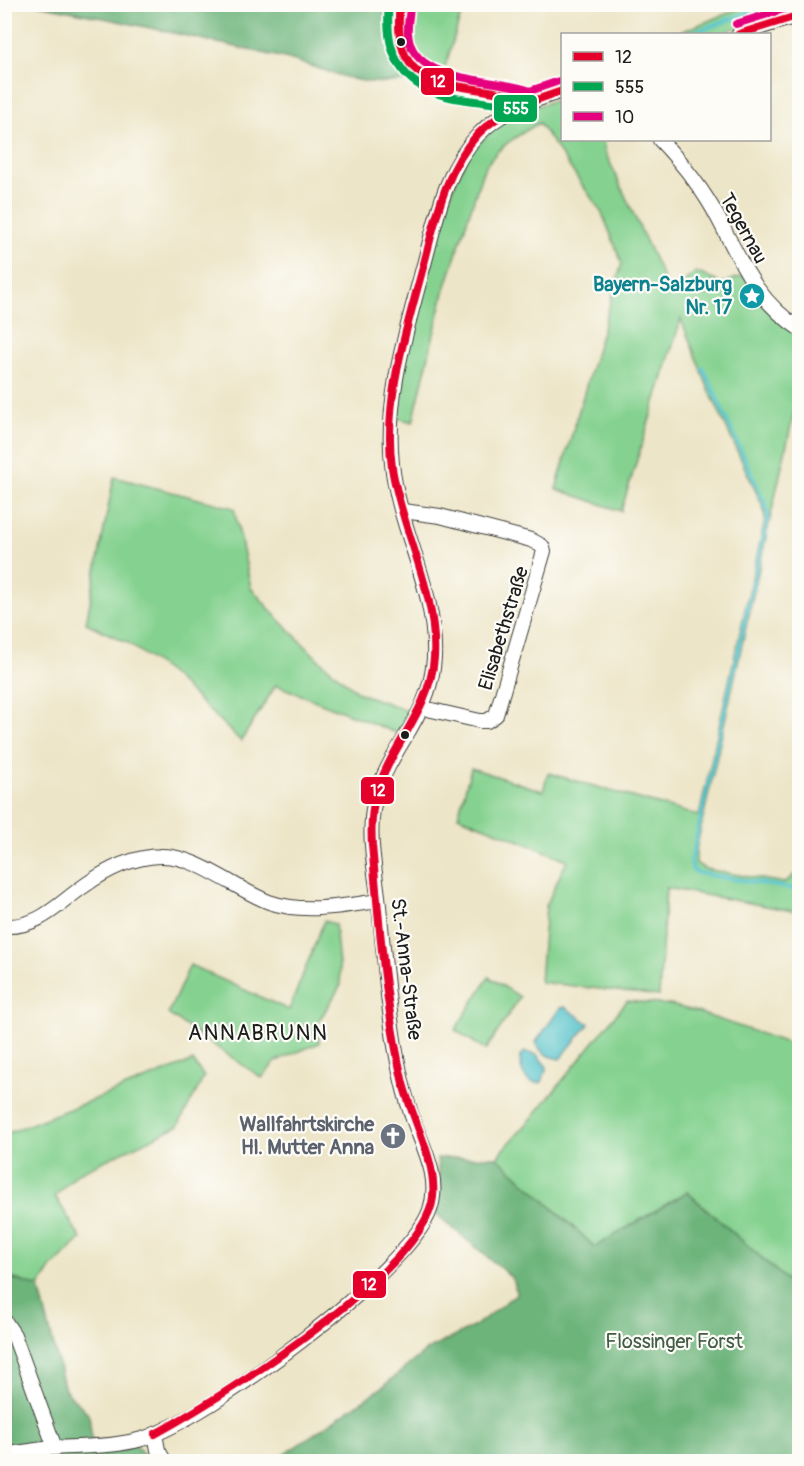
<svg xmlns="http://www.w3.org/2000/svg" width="804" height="1466" viewBox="0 0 804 1466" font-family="Pangolin,sans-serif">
<rect width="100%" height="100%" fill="#fdfcf7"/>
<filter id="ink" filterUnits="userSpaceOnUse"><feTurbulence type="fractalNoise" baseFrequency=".0167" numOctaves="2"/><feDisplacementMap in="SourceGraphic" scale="12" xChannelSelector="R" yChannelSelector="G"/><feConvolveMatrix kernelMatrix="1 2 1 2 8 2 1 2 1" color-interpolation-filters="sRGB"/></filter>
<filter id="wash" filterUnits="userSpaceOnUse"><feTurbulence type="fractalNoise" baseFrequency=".008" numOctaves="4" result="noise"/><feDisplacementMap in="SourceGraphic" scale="24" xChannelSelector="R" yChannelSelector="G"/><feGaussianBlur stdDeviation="1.35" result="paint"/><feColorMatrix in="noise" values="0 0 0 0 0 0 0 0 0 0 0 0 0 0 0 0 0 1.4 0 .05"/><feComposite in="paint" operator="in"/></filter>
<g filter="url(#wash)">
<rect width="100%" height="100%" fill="#ede5c7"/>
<g fill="#85d290" stroke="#507756" stroke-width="1.5">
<path d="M406,5h58l-23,75c-31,-23 -44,-33 -35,-75z"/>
<path d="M749,5h50v3l-81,26h-43z"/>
<path d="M562,98v42h41l2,12 65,141 26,-21 26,12 20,-8 57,56v58l-103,460v13l9,6 79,14 15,-12v41l-133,-24 -7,108 -119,-14 6,-76 21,-46 -109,-44 13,-48 72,23 5,-18 151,43 66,-296 -1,-11 -55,-119 -28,-71 -60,192 -65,-22 66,-226 -20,-50 -63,-90c-23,14 -43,24 -56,48l-39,121 -31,130 -16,-4 9,-69 43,-151 18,-42 24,-25 16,-12 21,-10z"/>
<path d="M114,477l120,31 17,80 22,25 45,46 41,34 50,18 -10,23 -123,-49 -35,56 -70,-67 -43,-31 -42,-20z"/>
<path d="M324,921l11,3 6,61 -24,39 2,19 -43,18 -14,17 -94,-64 22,-49 99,45z"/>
<path d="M489,977l31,20 -34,53 -31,-20z"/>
<path d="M627,1001l44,4 26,7 102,35v244l-112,-99 -92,55 -98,-90 35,-39z"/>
<path d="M193,1061l11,16 -26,49 -100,47 -23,23 26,43 -29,28 -13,20 -34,-11v-142z"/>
</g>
<g fill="#6cb47a" stroke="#44684b" stroke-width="1.5">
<path d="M38,5h356c-4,28 -3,48 19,69v5c-54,13 -86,-12 -137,-23 -79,-18 -158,-36 -238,-51z"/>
<path d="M497,1157l98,90 92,-55 112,99v170l-526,1 108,-74 46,-38 48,-24 41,-32 -1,-10 -5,-8 -74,-62 3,-36 -2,-20z"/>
<path d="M4,1276l35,11 26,103 24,24 3,27 38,-3 19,23h-144z"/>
</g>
<g fill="#56c3cb" stroke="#397074" stroke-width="1.5">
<path d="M565,1007l24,17 -29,35c-13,-3 -19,-5 -24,-17l24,-34z"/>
<path d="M525,1052l12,3 10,12 -5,15c-17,5 -22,-12 -22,-26z"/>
</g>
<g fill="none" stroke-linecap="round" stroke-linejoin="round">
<g stroke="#56c3cb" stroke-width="4">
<path d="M689,34l73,-26"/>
<path d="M703,368l63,138 2,10 -77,346 2,8 5,3 102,17"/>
</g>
</g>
</g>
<g filter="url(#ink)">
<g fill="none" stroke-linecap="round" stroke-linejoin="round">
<defs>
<g id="minor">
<path d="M400,4c-3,24 -4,43 12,61 31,36 81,16 118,37"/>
<path d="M739,34l61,-19"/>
<path d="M660,140c22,23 43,49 58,78 23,43 38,83 82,111"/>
<path d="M403,511l37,5 91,24 11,6 2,5 -48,164 -9,6h-7l-57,-13"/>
<path d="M4,926c35,2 54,-22 80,-40 22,-16 48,-29 76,-30 34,-2 77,34 109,46 34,12 74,4 109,-1"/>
<path d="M4,1320l10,15 41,113"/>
<path d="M155,1434l3,16 7,12"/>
<path d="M4,1455c18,-3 35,-6 52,-7 29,-2 58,-1 86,-9 64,-19 267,-168 288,-229 12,-35 -10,-67 -20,-100 -20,-61 -25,-148 -32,-214 -4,-32 -12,-72 -1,-103 16,-49 54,-79 57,-135 3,-69 -35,-127 -42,-194 -7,-67 14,-131 31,-196 13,-46 21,-98 56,-134 23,-24 53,-33 83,-43"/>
</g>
</defs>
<use href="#minor" stroke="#3b3a36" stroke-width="16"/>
<use href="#minor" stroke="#fff" stroke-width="14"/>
<defs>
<g id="bus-1">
<path d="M400,4c-12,102 70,72 130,98"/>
<path d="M739,34l61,-19"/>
<path d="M155,1434c63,-34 271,-165 278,-237 4,-37 -23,-81 -31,-118 -17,-76 -23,-157 -30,-234 -1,-17 -1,-34 4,-50 14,-49 54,-84 58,-137 4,-65 -32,-126 -42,-190 -9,-66 13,-133 30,-197 13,-47 21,-99 56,-137 22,-23 54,-33 84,-43"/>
</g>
<path id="bus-2" d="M389,4c-5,48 11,82 61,93 26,6 51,4 76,15"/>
<g id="bus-3">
<path d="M410,5c0,9 -3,19 -2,28 3,52 88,44 122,58l29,-10"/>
<path d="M736,24l61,-19"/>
</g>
</defs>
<use href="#bus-1" stroke="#fdfcf7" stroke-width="12"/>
<use href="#bus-2" stroke="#fdfcf7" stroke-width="12"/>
<use href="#bus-3" stroke="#fdfcf7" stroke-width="12"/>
<use href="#bus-1" stroke="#e4002b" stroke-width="8"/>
<use href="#bus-2" stroke="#00a651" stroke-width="8"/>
<use href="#bus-3" stroke="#e5007d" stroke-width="8"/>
</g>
</g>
<defs>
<symbol id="sight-disc" viewBox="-11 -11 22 22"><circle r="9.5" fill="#0f9aa8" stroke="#fdfcf7"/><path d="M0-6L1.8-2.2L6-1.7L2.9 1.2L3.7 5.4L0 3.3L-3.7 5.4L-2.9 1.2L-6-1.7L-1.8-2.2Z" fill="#fff"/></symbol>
<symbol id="church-disc" viewBox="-11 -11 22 22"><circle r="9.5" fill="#6b7280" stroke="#fdfcf7"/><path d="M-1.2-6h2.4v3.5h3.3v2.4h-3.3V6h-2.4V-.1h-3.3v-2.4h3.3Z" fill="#fff"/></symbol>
</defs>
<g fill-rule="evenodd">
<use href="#sight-disc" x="737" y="281" width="30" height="30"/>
<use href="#church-disc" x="378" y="1121" width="30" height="30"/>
</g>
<g fill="#1c1c1c" stroke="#fdfcf7" stroke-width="2">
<circle cx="401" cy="42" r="5"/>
<circle cx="405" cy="735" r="5"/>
</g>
<g text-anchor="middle" stroke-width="4.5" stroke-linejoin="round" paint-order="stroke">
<g font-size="20" fill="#1c1c1c" stroke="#fdfcf7">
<text transform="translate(744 228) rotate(61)" y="7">Tegernau</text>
<text transform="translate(503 628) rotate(-73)" y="7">Elisabethstraße</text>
<text transform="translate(407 969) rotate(83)" y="7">St.-Anna-Straße</text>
</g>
<g font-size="20" font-weight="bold" fill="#0d838f" stroke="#fdfcf7" text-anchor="end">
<text x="732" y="291">Bayern-Salzburg<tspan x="732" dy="23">Nr. 17</tspan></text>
</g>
<g font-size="20" font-weight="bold" fill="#5b616d" stroke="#fdfcf7" text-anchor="end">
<text x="374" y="1131">Wallfahrtskirche<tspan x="374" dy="23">Hl. Mutter Anna</tspan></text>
</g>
<g font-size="20" fill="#415c45" stroke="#fdfcf7">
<text x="674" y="1348">Flossinger Forst</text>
</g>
<g font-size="22" letter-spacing="1.5" fill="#1c1c1c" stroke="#fdfcf7">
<text x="258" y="1040">ANNABRUNN</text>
</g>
</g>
<g stroke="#fdfcf7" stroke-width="2">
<rect x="420" y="67" width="35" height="29" rx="6" fill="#e4002b"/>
<rect x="493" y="94" width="45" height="29" rx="6" fill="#00a651"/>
<rect x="360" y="776" width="35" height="29" rx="6" fill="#e4002b"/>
<rect x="352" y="1270" width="35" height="29" rx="6" fill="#e4002b"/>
</g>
<g font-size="16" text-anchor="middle" font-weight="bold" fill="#fff">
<text x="438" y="87">12</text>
<text x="516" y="114">555</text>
<text x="378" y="796">12</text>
<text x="369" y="1290">12</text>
</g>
<rect width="804" height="1466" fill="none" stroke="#fdfcf7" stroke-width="24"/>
<rect x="561" y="33" width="210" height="108" fill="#fdfcf7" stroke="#a3a29f" stroke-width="1.5"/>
<rect x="573" y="52" width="30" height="9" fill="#e4002b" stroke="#a3a29f" stroke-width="1.5"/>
<text x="615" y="63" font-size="18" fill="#1c1c1c">12</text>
<rect x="573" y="82" width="30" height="9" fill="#00a651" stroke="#a3a29f" stroke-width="1.5"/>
<text x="615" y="93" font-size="18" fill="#1c1c1c">555</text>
<rect x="573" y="112" width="30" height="9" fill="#e5007d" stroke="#a3a29f" stroke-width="1.5"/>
<text x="615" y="123" font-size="18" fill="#1c1c1c">10</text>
</svg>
